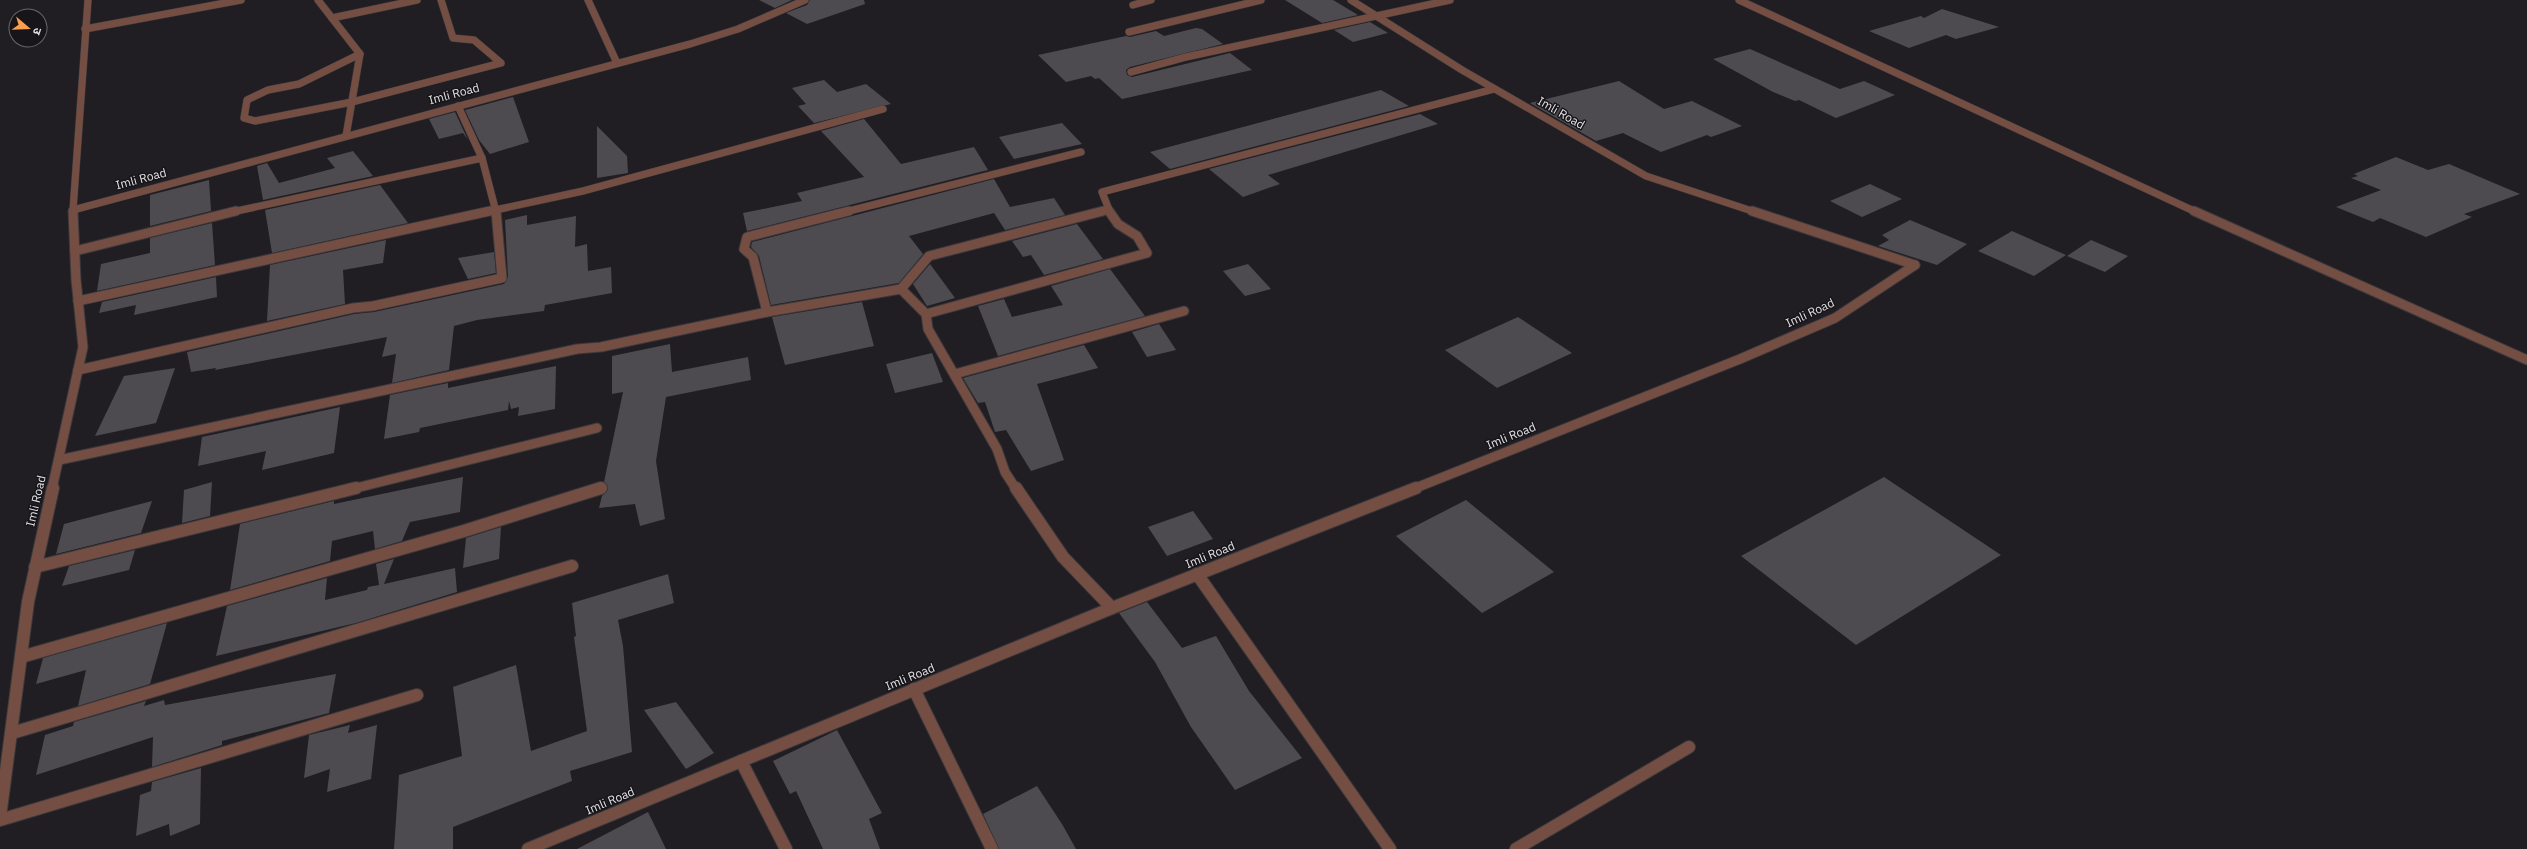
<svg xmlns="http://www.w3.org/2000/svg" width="2527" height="849" viewBox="0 0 2527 849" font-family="'IBM Plex Sans','Noto Sans Devanagari',sans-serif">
<rect width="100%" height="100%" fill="#201e22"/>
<g fill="#4d4b50">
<path d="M759,0h33l-17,8z"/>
<path d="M810,0h54l1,4 -58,20 -21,-11 21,-8z"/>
<path d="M1285,0h48l25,15 -36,8z"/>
<path d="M1942,9l57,18 -43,12 -10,-4 -37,13 -40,-17 52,-15 3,2z"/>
<path d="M1370,22l18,11 -35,9 -19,-12z"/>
<path d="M1196,28l6,1 21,15 -93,23 -4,3 1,5 5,2 98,-24 22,17 -130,29 -23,-21 -4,1 -4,-3 -25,6 -28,-27 88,-19 4,1 26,-6 8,5z"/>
<path d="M1750,49l90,40 24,-8 31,14 -59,23 -37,-18 -4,1 -22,-9 -60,-33z"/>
<path d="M824,80l13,12 29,-8 25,20 -77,19 -16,-17 8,-2 -14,-16z"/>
<path d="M1619,81l45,28 28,-8 50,25 -31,11 -4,-2 -46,17 -38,-19 -27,8 -66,-38z"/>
<path d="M1381,90l28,16 -239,63 -20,-17z"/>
<path d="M513,97l16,45 -39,12 -11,-14 -14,-30z"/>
<path d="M455,112l13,28 -5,-7 -24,6 -10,-20z"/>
<path d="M1420,114l18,10 -170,51 12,9 -37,13 -34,-28z"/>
<path d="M864,119l37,45 73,-17 14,23 -241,61 -4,-18 59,-12 -5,-8 67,-16 -43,-46z"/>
<path d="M1062,123l20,21 -68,15 -15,-22z"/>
<path d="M597,126l30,30 1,17 -31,5z"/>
<path d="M353,151l20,25 -110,24 -6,-34 10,-3 12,20 56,-15 -8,-10z"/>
<path d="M2396,157l32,13 21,-6 71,30 -56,20 8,3 -46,20 -46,-19 -7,4 -37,-15 45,-17 -30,-12 7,-2 -4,-2z"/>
<path d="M994,179l16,28 44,-9 11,17 -60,15 -11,-17 -85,23 14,18 -24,29 -128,22 -12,-49 -8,-9 1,-5z"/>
<path d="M209,180l2,31 -61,15v-31z"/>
<path d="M1870,184l32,15 -40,18 -32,-16z"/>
<path d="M380,185l28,38 -136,30 -7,-43z"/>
<path d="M527,215v10l49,-9 -1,31 12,-3 1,27 23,-4 1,26 -67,12 -1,6 -67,9 -23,6 -5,44 -57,13 4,-29 -14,3 5,-20 -172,33 1,-2 -25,4 -4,-20 167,-38 20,-2 130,-28 4,-7 -3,-57z"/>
<path d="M1910,220l57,24 -30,21 -59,-19 11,-6 -7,-5z"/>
<path d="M212,223l3,42 -118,26 4,-27 49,-11v-15z"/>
<path d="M1077,224l26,35 -59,16 -13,-20 -8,2 -11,-16z"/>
<path d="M2012,231l54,24 -32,21 -56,-25z"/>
<path d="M386,240l-3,23 -40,7 2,34 -78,17 3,-56z"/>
<path d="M2091,240l37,16 -23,16 -38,-16z"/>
<path d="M494,252l2,21 -28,6 -10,-21z"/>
<path d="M930,264l25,34 -28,8 -14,-22z"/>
<path d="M1248,264l23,25 -26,7 -22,-25z"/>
<path d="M1110,269l35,47 -147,40 -20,-50 26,-7 8,18 51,-12 -12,-19z"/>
<path d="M216,277l1,20 -83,18 2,-10 -37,8 3,-11z"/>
<path d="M862,302l12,44 -89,19 -13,-48z"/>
<path d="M1518,317l54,36 -75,35 -52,-38z"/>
<path d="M1159,324l17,26 -29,7 -15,-25z"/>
<path d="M670,344l2,28 76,-15 3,23 -85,17 -10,64 9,58 -25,7 -5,-22 -36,4 3,-12 6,-7 -4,-7 19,-90 -11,2v-38z"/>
<path d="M1084,345l14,23 -61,16 27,76 -33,11 -25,-41 -11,2 -10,-30 -7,1 -15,-25z"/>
<path d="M932,353l11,29 -48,11 -9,-29z"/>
<path d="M556,366l-1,43 -37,7 1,-9 -8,2 -2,-8 -1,9 -88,18 -1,4 -35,7 6,-44 58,-12v5z"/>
<path d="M175,368l-19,55 -61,13 29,-60z"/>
<path d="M340,407l-6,46 -72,17 4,-19 -68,15 4,-29z"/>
<path d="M463,477l-3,35 -50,10 -8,19 -27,8 -2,-18 -41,10 -2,20 -100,29 10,-66 94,-23v3z"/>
<path d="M1884,477l117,78 -145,90 -115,-89z"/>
<path d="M212,482l-2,34 -28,7 2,-33z"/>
<path d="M1466,500l88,72 -72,41 -86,-77z"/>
<path d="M152,501l-11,32 -85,21 8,-30z"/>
<path d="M1193,511l20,28 -46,17 -19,-29z"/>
<path d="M501,527l-2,32 -36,9 3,-30z"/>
<path d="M135,550l-6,20 -67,16 7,-20z"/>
<path d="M394,559l-10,25 71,-16 2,24 -101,31 -140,33 11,-50 100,-28 -2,22 42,-10 1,-3 11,-2 -3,-21z"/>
<path d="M668,574l6,29 -56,17 5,26 9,106 -62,19 2,10 -119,46v22h-59l5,-74 63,-19 -9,-69 63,-22 15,86 56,-20 -13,-94 2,-1 -4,-33z"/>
<path d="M1147,602l35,46 34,-12 33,55 53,67 -67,32 -44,-63 -36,-65 -36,-49z"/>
<path d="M167,623l-17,61 -72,22 8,-36 -50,14 7,-26z"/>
<path d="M336,674l-7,39 -107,28v4l-70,22 1,-30 -117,38 9,-40 28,-9 1,-4 72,-21 -2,5 20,-6 1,5z"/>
<path d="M676,702l38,51 -28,16 -42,-59z"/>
<path d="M350,725l-2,8 29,-8 -6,54 -44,13 3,-23 -26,9 5,-43z"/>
<path d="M837,730l45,83 -13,6 11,30h-57l-27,-58 -6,3 -17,-33z"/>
<path d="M201,768l-1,56 -30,12 -1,-12 -33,12 4,-41 11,-4 1,-9z"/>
<path d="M1037,786l25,38 14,25h-77l-16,-35z"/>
<path d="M648,812l18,37h-89z"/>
</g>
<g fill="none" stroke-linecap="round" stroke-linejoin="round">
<defs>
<g id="minor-far2">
<path d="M318,0l42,54 -14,82"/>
<path d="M588,0l29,63"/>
<path d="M1351,0l111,70 184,106 109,36"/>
<path d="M1739,0l457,212"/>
<path d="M1133,5l18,-5"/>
<path d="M332,18l85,-18"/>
<path d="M85,29l156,-29"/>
<path d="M1129,32l132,-32"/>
<path d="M360,54l-61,30 -31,6 -21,10 -3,18 11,3 97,-19 149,-39 -27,-23 -21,-2 -12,-38"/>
<path d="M1131,72l55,-15 264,-57"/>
<path d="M458,106l24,52 14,54"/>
<path d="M73,210l15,-210"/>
<path d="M73,212v-2l617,-166 48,-15 67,-29"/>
<path d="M232,212l250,-54"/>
<path d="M486,212l97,-21 300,-82"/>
<path d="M845,212l236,-60"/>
<path d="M1099,212l9,-2"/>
<path d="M1110,212l-8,-20 392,-103"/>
</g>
<g id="minor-far1">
<path d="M1752,211l163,54"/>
<path d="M2194,211l333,149"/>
<path d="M75,251l161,-40"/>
<path d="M901,289l25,25 2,15 69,120 8,23 11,17"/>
<path d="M78,301l412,-90"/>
<path d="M767,312l-14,-55 -9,-8 3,-12 102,-26"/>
<path d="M926,314l221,-61 -10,-17 -19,-12 -9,-13"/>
<path d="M78,370l275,-62 20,-2 129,-28 -6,-67"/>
<path d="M955,374l229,-63"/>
<path d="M59,460l518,-111 24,-2 166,-35 134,-23 28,-33 174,-45"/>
<path d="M52,489l31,-142 -7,-67 -3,-69"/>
<path d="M352,489l245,-61"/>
<path d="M599,489l2,-1"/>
<path d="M1413,489l327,-130 95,-41 80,-53"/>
</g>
<g id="minor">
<path d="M1016,488l47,69 49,51"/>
<path d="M35,567l321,-79"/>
<path d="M1197,574l193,275"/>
<path d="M21,657l443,-126 137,-43"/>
<path d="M914,689l78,160"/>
<path d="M12,733l560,-167"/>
<path d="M741,761l45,88"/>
<path d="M0,817l28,-215 25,-114"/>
<path d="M0,820l417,-125"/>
<path d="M528,849l584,-241 304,-120"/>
<path d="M1516,849l173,-102"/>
</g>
</defs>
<use href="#minor-far2" stroke="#3b393d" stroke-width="8"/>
<use href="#minor-far1" stroke="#3b393d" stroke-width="11"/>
<use href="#minor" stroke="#3b393d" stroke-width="14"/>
<use href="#minor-far2" stroke="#744e43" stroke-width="7"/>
<use href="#minor-far1" stroke="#744e43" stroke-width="9"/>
<use href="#minor" stroke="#744e43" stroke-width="12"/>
</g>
<g text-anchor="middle" stroke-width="3" stroke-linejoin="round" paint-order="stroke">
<g font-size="12" fill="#e2e1e4" stroke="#171519">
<text transform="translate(454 94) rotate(-15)" y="4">Imli Road</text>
<text transform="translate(1561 113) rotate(30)" y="4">Imli Road</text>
<text transform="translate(141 179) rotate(-15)" y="4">Imli Road</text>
<text transform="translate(1810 313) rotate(-25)" y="4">Imli Road</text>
<text transform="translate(1511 436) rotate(-22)" y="4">Imli Road</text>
<text transform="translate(36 501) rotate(-77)" y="4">Imli Road</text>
<text transform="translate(1210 555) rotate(-22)" y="4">Imli Road</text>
<text transform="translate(910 677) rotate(-22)" y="4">Imli Road</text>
<text transform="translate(610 801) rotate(-23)" y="4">Imli Road</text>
</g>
</g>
<g transform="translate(28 28) rotate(109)"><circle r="19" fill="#171519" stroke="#68676a"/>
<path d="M0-3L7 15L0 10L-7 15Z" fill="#fb9e50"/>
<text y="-6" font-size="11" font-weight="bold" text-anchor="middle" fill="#e2e1e4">उ</text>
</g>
</svg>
